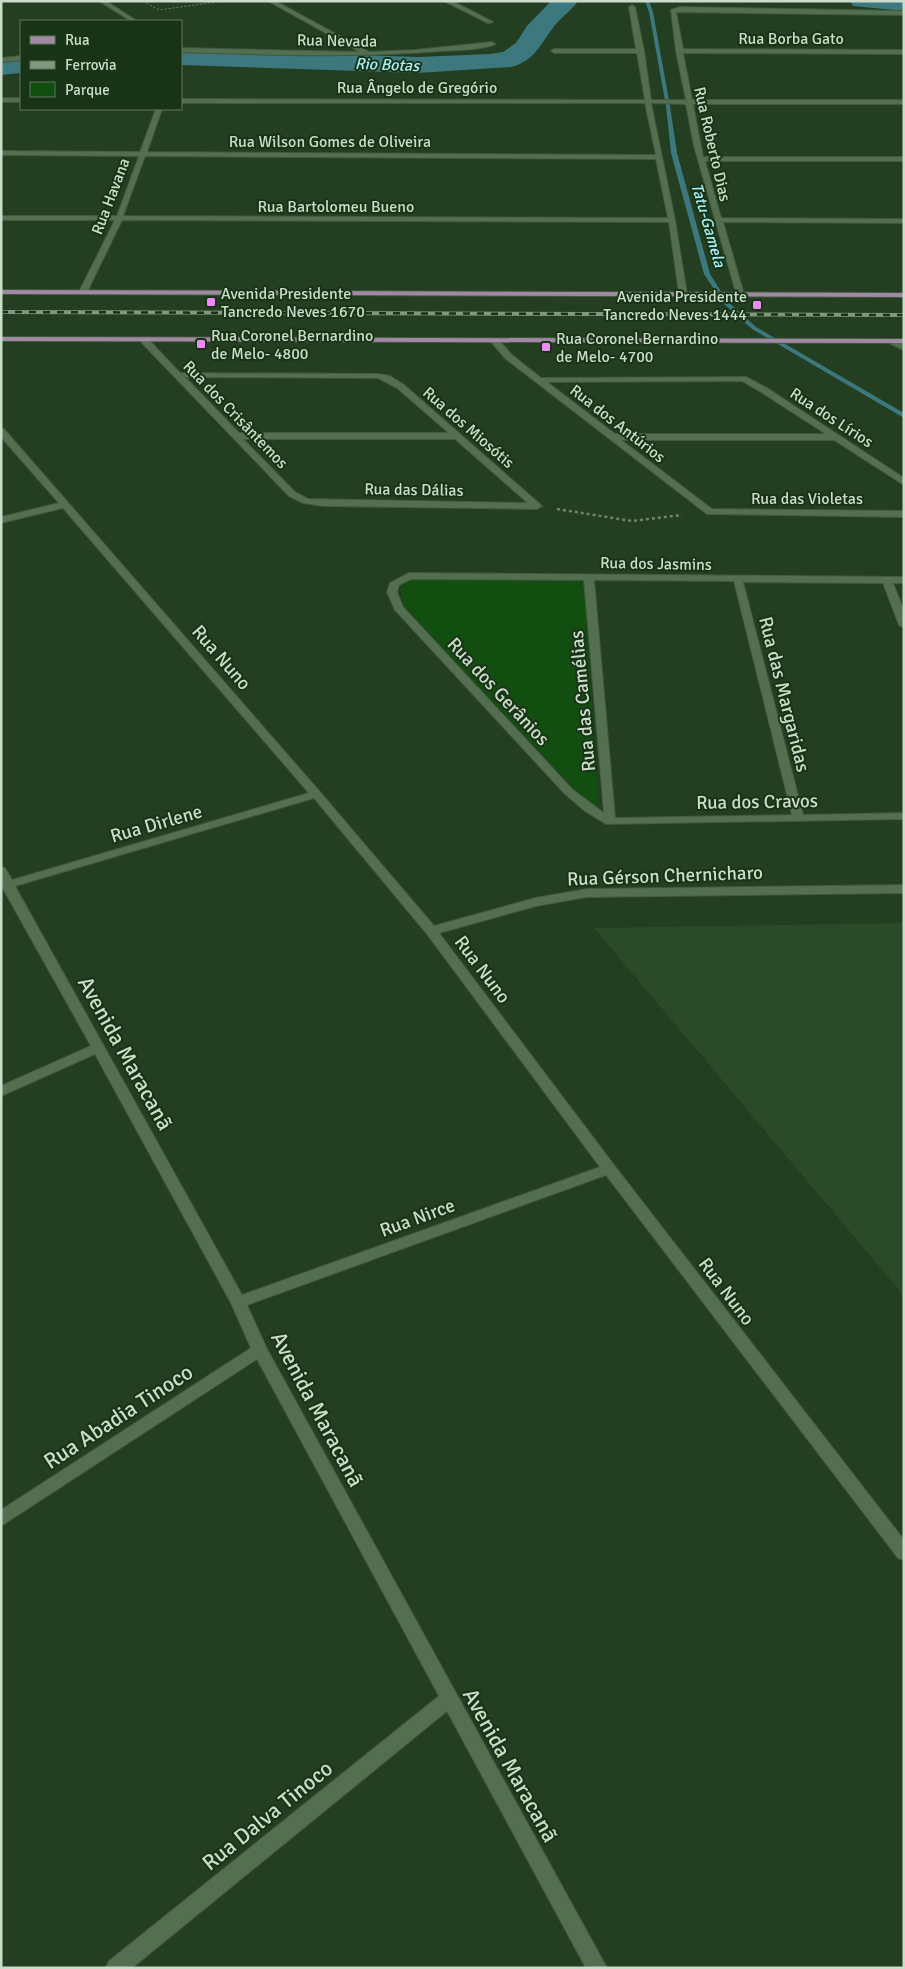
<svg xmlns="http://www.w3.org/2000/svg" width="905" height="1969" viewBox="0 0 905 1969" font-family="Signika,sans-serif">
<rect width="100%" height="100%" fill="#233e21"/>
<path fill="#2b4a28" d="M904,923v373l-310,-368z"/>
<path fill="#134e11" d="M409,576l175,3 15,236 -193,-207c-6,-14 -7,-20 3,-32z"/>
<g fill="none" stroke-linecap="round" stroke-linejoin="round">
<path fill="#3c787d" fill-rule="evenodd" d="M645,1h4l4,11 17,94 7,47 33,121 17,27 29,26 148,86v5l-152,-89 -29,-26 -19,-29 -33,-121 -5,-47 -17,-94z"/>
<g fill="#3c787d" fill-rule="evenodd">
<path d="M551,1h27c-6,9 -15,15 -22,23 -15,18 -20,37 -45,43l-93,6 -237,-8v-16l237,8 72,-3 13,-2 13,-9 11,-17z"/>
<path d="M850,1h54v10l-51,-5z"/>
<path d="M21,57v16l-20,2v-16z"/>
</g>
<defs>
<g id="minor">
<path d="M99,1h7l31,20h-6z"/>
<path d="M268,1h7l94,51 46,-2 77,-8 3,2c-11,6 -39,6 -53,7 -87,7 -174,4 -261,1v-4l179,4z"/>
<path d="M444,1h8l41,21 -5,1z"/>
<path d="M632,5l3,2 9,44 7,49h35l-10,-49 -5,-41 9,-3 224,4v4l-228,-3 7,37 221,1v4l-221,-1 9,47h212v4h-211l10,53h201v4h-199l16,57 183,1v4l-181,-1 21,72 -7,2 -43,-150 -8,-42 -35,-1 24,117 12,74 -4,2 -4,-2 -10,-72 -547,-2 -35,72 -4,2 -4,-2 36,-72h-114v-4h116l22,-60 -138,-1v-4l139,1 16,-43h6l-15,43 509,3 -11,-52h-464v-4l464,1 -8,-47h-83l-3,-2 3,-2h82l-7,-42zM145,156l511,3 12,59 -545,-2z"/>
<path d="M21,56v4l-20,2v-4z"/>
<rect x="1" y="98" width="20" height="4"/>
<path d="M141,338h6l33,35 198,1 12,2 13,8 139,122 -5,3 -214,-3 -20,-3 -14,-7 -148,-154zM185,377l193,1 19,10 52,45h-210zM243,439h212l73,64 -220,-4 -13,-7z"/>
<path d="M492,339h6l14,16 29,23 205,-1 21,11 137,90v7l-70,-45h-213l91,69 192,2v6l-197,-3 -201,-155 -14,-16zM742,381l19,11 65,42h-211l-68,-52z"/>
<path d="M889,339h6l9,6v5l-15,-7z"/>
<path d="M1,429h3l316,363 114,134 101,-28 52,-9 317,-4v8l-317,4 -51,9 -97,27 175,232 290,375v20l-6,-2 -292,-383 -359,130 20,44 340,619h-21l-139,-257 -315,257h-26l3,-7 330,-265 -182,-337 -256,167v-16l250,-162 -20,-45 -136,-249 -94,42v-10l90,-40 -90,-161v-18l4,1 7,12 297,-87 -246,-285 -62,15v-6l58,-14 -58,-66zM314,798l113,136 173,233 -358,128 -227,-409z"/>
<path d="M409,573l495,4v6h-11l11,28v17l-5,-3 -16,-42 -140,-1 60,233 101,-2v6l-298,5 -21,-13 -20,-17 -170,-184 -8,-18 3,-9zM411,579l173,1 20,233 -31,-23 -170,-183 -6,-15 2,-7zM594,580l140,1 58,234 -177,3z"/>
</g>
<g id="major">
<path d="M1,290l903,3v4l-903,-3z"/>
<path d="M1,337l903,2v4l-903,-2z"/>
</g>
</defs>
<use href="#minor" stroke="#40583f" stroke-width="2"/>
<use href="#major" stroke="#40583f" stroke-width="2"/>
<path stroke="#6f856d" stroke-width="1" stroke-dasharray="2 2" stroke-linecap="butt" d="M143,1l16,9 64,-9"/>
<path stroke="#6f856d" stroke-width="2.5" stroke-dasharray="3 3" stroke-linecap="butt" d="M557,509l75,12 50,-6"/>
<use href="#minor" fill="#536f50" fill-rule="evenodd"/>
<use href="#major" fill="#a089a3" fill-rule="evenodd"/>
<defs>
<path id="rail" d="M1,312l903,3"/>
</defs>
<use href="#rail" stroke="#829780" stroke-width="4"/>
<use href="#rail" stroke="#193317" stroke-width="2.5" stroke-dasharray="7" stroke-linecap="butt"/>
</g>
<g fill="#ec8cfa" stroke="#193317" stroke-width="2">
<rect x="206" y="297" width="10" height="10" rx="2.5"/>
<rect x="752" y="300" width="10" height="10" rx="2.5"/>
<rect x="196" y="339" width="10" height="10" rx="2.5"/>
<rect x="541" y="342" width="10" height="10" rx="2.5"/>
</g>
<g text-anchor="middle" stroke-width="4" stroke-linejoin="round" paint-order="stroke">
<g font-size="16" fill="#ccdcca" stroke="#193317">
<text x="791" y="44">Rua Borba Gato</text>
<text transform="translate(337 40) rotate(1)" y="6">Rua Nevada</text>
<text x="417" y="93">Rua Ângelo de Gregório</text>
<text x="330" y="147">Rua Wilson Gomes de Oliveira</text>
<text transform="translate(713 144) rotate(77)" y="6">Rua Roberto Dias</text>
<text transform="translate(110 196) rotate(-69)" y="6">Rua Havana</text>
<text x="336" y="212">Rua Bartolomeu Bueno</text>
<text transform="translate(236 414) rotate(46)" y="6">Rua dos Crisântemos</text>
<text transform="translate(832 417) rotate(33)" y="6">Rua dos Lírios</text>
<text transform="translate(618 423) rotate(38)" y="6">Rua dos Antúrios</text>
<text transform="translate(469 427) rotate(41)" y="6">Rua dos Miosótis</text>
<text transform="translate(414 489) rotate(1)" y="6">Rua das Dálias</text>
<text x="807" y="504">Rua das Violetas</text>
<text transform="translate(656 563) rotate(1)" y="6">Rua dos Jasmins</text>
</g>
<g font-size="16" font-style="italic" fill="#a5f0f7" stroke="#193317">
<text transform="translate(387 64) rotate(2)" y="6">Rio Botas</text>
<text transform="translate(709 225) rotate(74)" y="6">Tatu-Gamela</text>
</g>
<g font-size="16" fill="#ccdcca" stroke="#193317" text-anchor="start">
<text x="221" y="299">Avenida Presidente<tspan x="221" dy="18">Tancredo Neves 1670</tspan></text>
<text x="747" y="302" text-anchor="end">Avenida Presidente<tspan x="747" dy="18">Tancredo Neves 1444</tspan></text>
<text x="211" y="341">Rua Coronel Bernardino<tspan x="211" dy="18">de Melo- 4800</tspan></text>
<text x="556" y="344">Rua Coronel Bernardino<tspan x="556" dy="18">de Melo- 4700</tspan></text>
</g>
<g font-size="19" fill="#ccdcca" stroke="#193317">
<text transform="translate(222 657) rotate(49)" y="7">Rua Nuno</text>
<text transform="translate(499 691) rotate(47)" y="7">Rua dos Gerânios</text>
<text transform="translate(785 694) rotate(76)" y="7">Rua das Margaridas</text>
<text transform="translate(582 701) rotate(-95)" y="7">Rua das Camélias</text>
<text transform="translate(757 801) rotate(-1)" y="7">Rua dos Cravos</text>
<text transform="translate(156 823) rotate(-16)" y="7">Rua Dirlene</text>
<text transform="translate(665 875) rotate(-2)" y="7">Rua Gérson Chernicharo</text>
<text transform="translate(483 969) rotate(53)" y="7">Rua Nuno</text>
<text transform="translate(417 1217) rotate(-20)" y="7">Rua Nirce</text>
<text transform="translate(727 1291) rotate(53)" y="7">Rua Nuno</text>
</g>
<g font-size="22" fill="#ccdcca" stroke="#193317">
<text transform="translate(126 1053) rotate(61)" y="8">Avenida Maracanã</text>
<text transform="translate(318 1409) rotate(62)" y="8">Avenida Maracanã</text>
<text transform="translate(118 1416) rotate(-33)" y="8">Rua Abadia Tinoco</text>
<text transform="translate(511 1765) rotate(61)" y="8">Avenida Maracanã</text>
<text transform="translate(267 1815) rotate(-39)" y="8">Rua Dalva Tinoco</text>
</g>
</g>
<rect width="905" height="1969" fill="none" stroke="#ccdcca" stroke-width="5"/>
<rect x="20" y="20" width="162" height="90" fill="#193317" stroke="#61775f"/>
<rect x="30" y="36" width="25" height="8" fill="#a089a3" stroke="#61775f"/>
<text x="65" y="45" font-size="15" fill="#ccdcca">Rua</text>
<rect x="30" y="61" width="25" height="8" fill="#829780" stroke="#61775f"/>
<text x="65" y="70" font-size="15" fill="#ccdcca">Ferrovia</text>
<rect x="30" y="82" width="25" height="15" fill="#134e11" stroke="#61775f"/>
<text x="65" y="95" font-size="15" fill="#ccdcca">Parque</text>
</svg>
